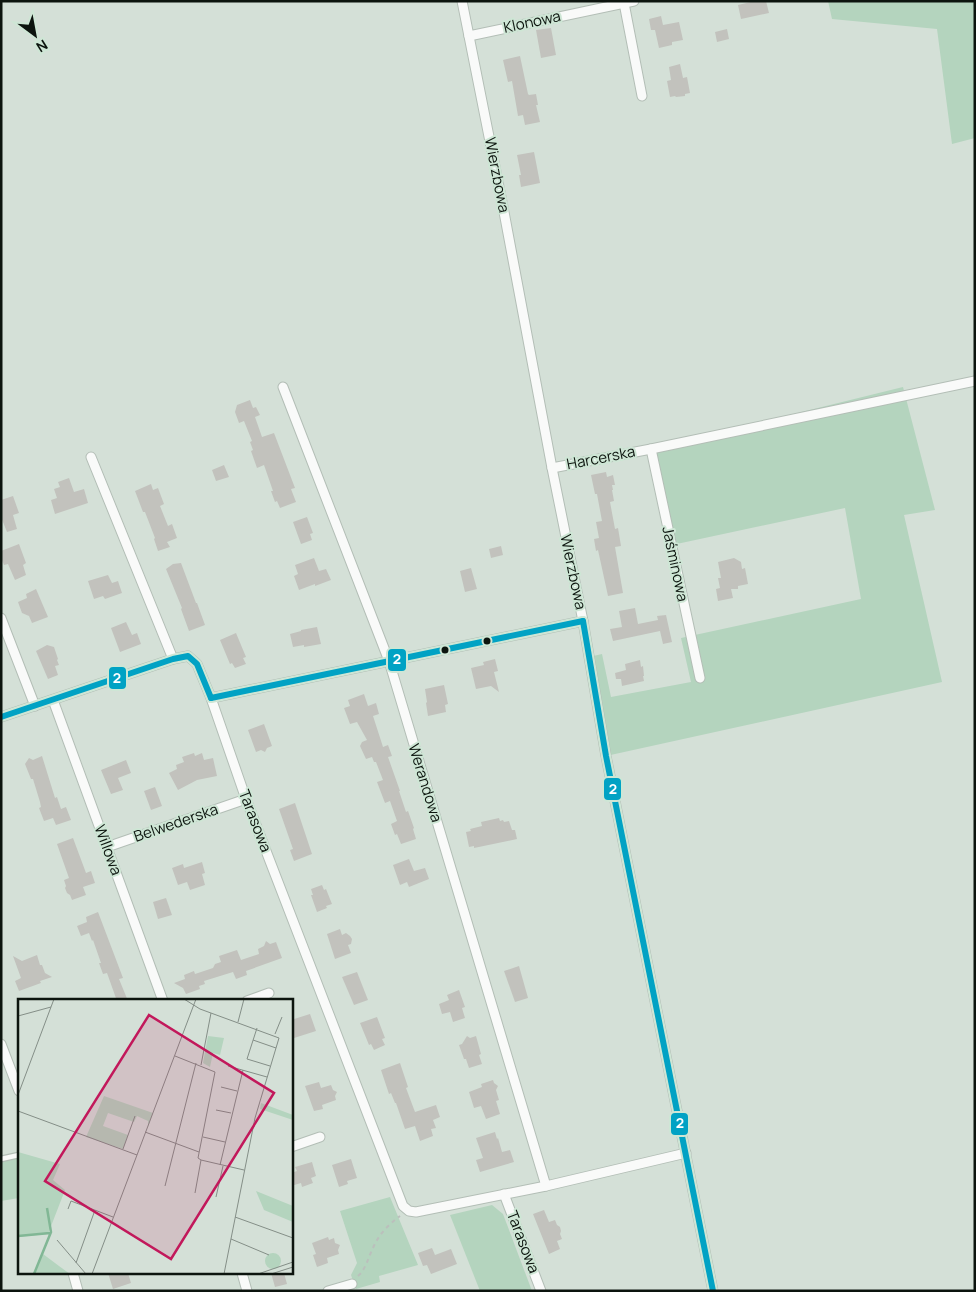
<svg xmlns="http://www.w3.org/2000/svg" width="976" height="1292" viewBox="0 0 976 1292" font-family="Manrope,sans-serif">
<rect width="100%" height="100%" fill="#d4e0d7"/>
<g fill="#b4d4be">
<path d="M828,1h147v137l-23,6 -15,-115 -105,-10z"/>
<path d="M903,387l32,123 -31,5 38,167 -336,74 -17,-99 13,-3 9,43 80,-15 -10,-44 180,-39 -16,-91 -173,37 -21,-96z"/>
<path d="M19,1155v43l-18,3v-42z"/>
<path d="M390,1197l28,68 -39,11 1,6 -24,7 -5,-14 6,-12 -17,-52z"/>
<path d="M492,1205l11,9 29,77h-52l-30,-76z"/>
</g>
<g fill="#c2c2bd">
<path d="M755,1h11l3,12 -28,6 -3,-14z"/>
<path d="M661,16l2,9 16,-3 4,18 -11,2v3l-13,3 -4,-18h-4l-2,-11z"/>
<path d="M551,28l5,27 -15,3 -5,-28z"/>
<path d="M727,29l2,10 -12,3 -2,-10z"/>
<path d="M520,56l8,38 1,1 7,-1 2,11h-2l4,17 -15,3 -2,-10 -5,1 -6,-35 -4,1 -5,-22z"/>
<path d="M680,64l3,14 4,-1 3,16 -5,1v2l-9,1 -1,-1 -5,1 -3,-16 4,-1 -2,-13z"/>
<path d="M534,152l6,31 -19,4 -2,-12h2l-4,-20z"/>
<path d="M250,400l3,8 3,-1 4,8 -5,2 7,20 12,-4 21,55 -4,1 5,13 -16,6 -3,-7 -2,1 -4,-11h2l-9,-26 -7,3 -6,-17 2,-1 -3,-8 2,-1 -8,-20 -5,2 -4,-11 2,-7z"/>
<path d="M224,465l5,12 -13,4 -4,-11z"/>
<path d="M606,472l1,5 6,-2 2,10h-3l1,5h-1l2,11 -4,1 5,27 3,-1 3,18 -6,1 8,46 -15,3 -10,-46 -2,1 -2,-12 5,-1 -3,-16 6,-1 -5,-27h-2l-4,-19z"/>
<path d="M69,478l5,14 10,-3 4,14 -33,11 -4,-14 6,-2 -3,-9 6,-2 -2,-5z"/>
<path d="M151,484l2,6 5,-2 6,16 -4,2 8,20 4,-2 5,14 -10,4 3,5 -12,4 -4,-12 1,-1 -10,-26h-2l-8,-21z"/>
<path d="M13,496l6,17 -6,2 4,14 -10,3 -6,-15v-17z"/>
<path d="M307,517l6,16 -3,1 2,6 -11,4 -8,-22z"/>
<path d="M19,544l7,19 -3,2 3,10 -11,5 -7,-16 -4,1 -3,-7v-7z"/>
<path d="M501,546l2,9 -12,3 -2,-9z"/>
<path d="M314,558l5,13 7,-2 5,11 -16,6v-2l-16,6 -5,-14 4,-2 -3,-9z"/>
<path d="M734,558l7,4 1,7 3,-1 3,16 -10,2v3h-7l2,9 -15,3 -2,-12 4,-1 -2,-10h3l-3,-16z"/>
<path d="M181,563l15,40h1l8,22 -16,6 -8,-22 1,-1 -16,-39 7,-5z"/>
<path d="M471,568l6,21 -12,3 -5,-21z"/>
<path d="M108,575l4,8 6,-2 4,12 -17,6 -2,-3 -9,3 -6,-18z"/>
<path d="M36,589l12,28 -16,6 -3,-7 -7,-3 -4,-11 9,-4 -1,-4z"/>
<path d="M635,608l3,16 20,-4 -1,-4 9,-1 6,27 -9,2 -3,-13 -47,10 -3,-12 12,-2 -3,-16z"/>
<path d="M126,622l6,13 5,-2 4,11 -21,8 -9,-24z"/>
<path d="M317,627l4,17 -17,3v-2l-11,2 -3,-13 11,-3v-1z"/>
<path d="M236,633l10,24 -3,1 3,6 -11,4 -3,-5 -2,1 -10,-24z"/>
<path d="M47,645l7,2 4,12 -1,1 2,5 -4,1 3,9 -10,4 -12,-28z"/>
<path d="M495,659l3,12 -4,1 5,20 -8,-6 -15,3 -5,-21 13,-3 -1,-3z"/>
<path d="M640,660l1,7 2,-1 1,10h-1l1,5 -22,5 -1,-7h-5l-1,-6 11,-3 -1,-6z"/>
<path d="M444,685l4,19 -3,1 1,7 -18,4 -2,-13 1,-1 -2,-13z"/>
<path d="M364,694l4,12 8,-3 3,11 -6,2 10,31 5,-2 4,11 -4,1 12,34h-1l7,21 2,-1 6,17 -1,1 3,10 -15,5 -4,-10 -2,1 -4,-11 6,-3 -7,-20 -5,2 -8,-21 6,-2 -7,-18h-2l-2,-5 -6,2 -6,-13 2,-4 5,-2 -10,-18 -7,2 -6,-16 6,-2 -2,-6z"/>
<path d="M264,724l8,22 -5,2 -2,4 -4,-2 -5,2 -8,-22z"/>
<path d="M194,753l1,3 7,-3 2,7 9,-2 4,18 -20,4 -19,10 -9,-17 8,-4 -1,-4 8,-3 -2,-5z"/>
<path d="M42,756l13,42 2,-1 4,12 5,-2 5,13 -15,5 -3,-7 -9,3 -5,-13 2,-1 -1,-5 -7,-23h-2l-6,-15 4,-6 4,2z"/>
<path d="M126,760l5,13 -13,5 5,12 -12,4 -10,-24z"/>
<path d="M155,787l7,19 -11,4 -7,-19z"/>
<path d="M295,803l17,51 -18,7 -4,-11 3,-1 -14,-40z"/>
<path d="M499,818l1,3 3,-1 1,2 5,-1 3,9h3l2,9 -43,9v-2l-5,1 -3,-15 5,-1 -1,-2 12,-3 -1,-4z"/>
<path d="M73,838l13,35 5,-2 4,12 -12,4 3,8 -14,5 -2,-5 -3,-2 -2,-5 1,-2 -2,-6 5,-2 -12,-34z"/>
<path d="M409,859l5,12 11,-3 4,11 -20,8 -2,-5 -7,3 -7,-20z"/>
<path d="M202,862l3,11 -3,1 3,11 -15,5 -3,-8 -9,3 -6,-17 11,-4 1,4z"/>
<path d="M322,885l2,5 2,-1 6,15 -6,2 1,2 -10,4 -6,-17h2l-2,-6z"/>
<path d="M166,898l6,17 -14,4 -5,-17z"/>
<path d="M98,912l25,66 -4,1 9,22h-11l-10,-28 -4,1 -4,-11h2l-8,-23 -1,1 -3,-8 -8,3 -4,-10 10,-4 -1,-5z"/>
<path d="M340,929l2,6 4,-2 4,3 2,3 -1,5 -3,1 3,8 -16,6 -8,-25z"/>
<path d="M266,941l4,3 6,-2 6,16 -36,13 1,4 -11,4 -3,-7 -29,9 1,3 -6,2 1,3 -14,5 -3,-6 -9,-5 11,-4 -1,-4 10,-4 1,3 18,-6 2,-4 6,-2 -2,-6 18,-6 4,10 18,-6 -1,-5 6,-3z"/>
<path d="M37,955l3,10h2l3,8 7,4 -12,4 1,2 -22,8 -4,-10 6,-3 -8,-22 9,5z"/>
<path d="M519,966l9,32 -13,4 -11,-31z"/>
<path d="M357,972l11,28 -14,5 -12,-28z"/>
<path d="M459,990l6,17 -3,1 3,10 -12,4 -3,-10 -8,2 -3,-10 10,-4 -2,-5z"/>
<path d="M310,1014l6,17 -22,7v-1h-3v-17z"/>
<path d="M377,1017l8,21 -3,1 3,6 -11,5 -3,-6 -2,1 -9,-22z"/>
<path d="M467,1036l3,2 6,-2 5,18 -2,1 3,9 -13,4 -3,-9h-2l-5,-14 3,-1z"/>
<path d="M400,1063l8,24 -2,1 9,24 21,-7 4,12 -7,3 3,8 -5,1 2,7 -13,5 -5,-15 -10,3 -9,-26h-1l-4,-10 -2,1 -8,-24z"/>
<path d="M493,1080l1,3 4,3 -2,4 3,10 -3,1 4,13 -14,5 -5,-13 -7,2 -5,-16 13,-5 -1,-3z"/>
<path d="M319,1082l2,6 10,-3 2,5 4,2 -2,4 1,4 -14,5 1,4 -9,2 -9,-25z"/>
<path d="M495,1132l2,7 1,-1 4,14 8,-2 4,12 -34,10 -4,-12 7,-2 -7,-20z"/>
<path d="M351,1159l6,19 -10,3 1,3 -9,3 -7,-22z"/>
<path d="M312,1162l4,14 -5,2 2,5 -11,4 -1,-4 -10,3v-13l6,-2 -2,-4z"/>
<path d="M544,1210l5,12 6,-2 2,5 3,2 1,4 -1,3 2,5 -5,2 3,8 -11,5 -16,-40z"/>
<path d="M328,1237l1,3 5,-2 1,5 5,2 -2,5 1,4 -12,4 1,5 -11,4 -4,-12 3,-1 -4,-11z"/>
<path d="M432,1248l3,7 16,-6 6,15 -26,10 -4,-9 -4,1 -5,-13z"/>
<path d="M108,1273h20l3,10 -18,6z"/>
<path d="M271,1273h13l3,11 -12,3z"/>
</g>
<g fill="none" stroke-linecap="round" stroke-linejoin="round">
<defs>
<path id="service" d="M1,1159l18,-4"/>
<g id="minor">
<path d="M462,1l42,211 48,256 31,153 23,135 107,535"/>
<path d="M624,3l18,93"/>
<path d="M469,36l165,-35"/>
<path d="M283,387l106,274 157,525"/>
<path d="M651,449l49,229"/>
<path d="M91,457l82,202"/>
<path d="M552,468l99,-19 324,-68"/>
<path d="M1,618l34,88"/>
<path d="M211,698l372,-77"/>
<path d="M53,700l110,301"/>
<path d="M1,717l172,-58 15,-3 9,8 14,34 35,101 157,407 6,5 7,1 130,-26 140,-33"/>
<path d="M107,847l139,-48"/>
<path d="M247,1001l22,-8"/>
<path d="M1,1044l18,47"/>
<path d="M291,1147l29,-10"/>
<path d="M504,1194l37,97"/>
<path d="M73,1273l5,18"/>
<path d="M242,1273l5,18"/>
<path d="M328,1291l24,-7"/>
</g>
</defs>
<use href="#service" stroke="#b3beb6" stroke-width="7"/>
<use href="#minor" stroke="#b3beb6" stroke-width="11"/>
<path stroke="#bbbfbc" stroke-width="2" stroke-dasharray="4 4" stroke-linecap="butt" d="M358,1276c8,-7 10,-18 15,-28 6,-14 15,-23 27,-32"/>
<use href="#service" stroke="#f9faf9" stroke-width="4.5"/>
<use href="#minor" stroke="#f9faf9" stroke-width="9"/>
<defs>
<g id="bus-1">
<path d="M583,621l23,135 107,535"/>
<path d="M211,698l372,-77"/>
<path d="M1,717l172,-58 15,-3 9,8 14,34"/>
</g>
</defs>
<use href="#bus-1" stroke="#cee6d5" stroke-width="10"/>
<use href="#bus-1" stroke="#01a2c4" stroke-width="6"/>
</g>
<g fill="#0c140e" stroke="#cee6d5" stroke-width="2">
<circle cx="487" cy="641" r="4.5"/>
<circle cx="445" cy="650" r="4.5"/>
</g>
<g text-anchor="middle" stroke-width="4" stroke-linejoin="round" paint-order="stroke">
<g font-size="15" fill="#0c140e" stroke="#cee6d5">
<text transform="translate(532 22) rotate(-12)" y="5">Klonowa</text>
<text transform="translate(497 175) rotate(79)" y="5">Wierzbowa</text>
<text transform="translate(601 458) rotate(-11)" y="5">Harcerska</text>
<text transform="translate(675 564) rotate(78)" y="5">Jaśminowa</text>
<text transform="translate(573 572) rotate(78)" y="5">Wierzbowa</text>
<text transform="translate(425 783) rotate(73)" y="5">Werandowa</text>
<text transform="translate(255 821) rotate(69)" y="5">Tarasowa</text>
<text transform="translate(176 823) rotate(-19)" y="5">Belwederska</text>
<text transform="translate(108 850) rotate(70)" y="5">Willowa</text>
<text transform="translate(523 1242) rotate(69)" y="5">Tarasowa</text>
</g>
</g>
<g transform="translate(18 999)">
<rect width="275" height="275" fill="#d4e0d7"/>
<path d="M190,37l16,2 -4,17 -7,-2 -3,14 -7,-4zM86,97l49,17 -5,14v-6l-11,-5 -3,6 -26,-9 -5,13 25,9 -5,14 -37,-12zM243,104l32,12v5l-33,-11zM0,153l42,12 -7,16 12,10 -17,44 -30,3zM238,192l37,15v16l-29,-12zM247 262a8 8 0 1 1 16 0a8 8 0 1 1-16 0ZM25,255l16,12 11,8h-35z" fill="#b4d4be"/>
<path fill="none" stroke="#81b795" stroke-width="2.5" d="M0,237l32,-3M16,275l17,-42 -4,-24"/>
<path fill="none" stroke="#848e87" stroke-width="1" d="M166,0l16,10 79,29 -24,80 -31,156M0,17l33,-9M220,23l6,-23M239,29l-10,31 23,7M257,35l7,-17M235,41l23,8M157,57l40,16 -17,86 3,2 -6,33M183,66l10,-52M210,67l39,11M203,88l16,4M0,96l36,-96M198,111l15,3M0,112l119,44M127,133l54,20M185,138l22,5M105,150l12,-33M183,161l43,10M202,166l23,-95M147,187l31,-123M198,198l7,-31M50,210l3,-8 42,16M217,218l58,21M213,240l38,16M39,241l29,34M58,264l19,-53M74,275l104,-275M240,275l35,-12M253,275l22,-7"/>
<path fill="#c2185b" fill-opacity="0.15" stroke="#c2185b" stroke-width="2.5" d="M131,16l125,78 -103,166 -126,-78z"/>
<rect width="275" height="275" fill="none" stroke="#0c140e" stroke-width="2.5"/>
</g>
<g stroke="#cee6d5" stroke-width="2">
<rect x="387" y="648" width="20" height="24" rx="5" fill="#01a2c4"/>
<rect x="108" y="666" width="19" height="24" rx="5" fill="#01a2c4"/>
<rect x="603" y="777" width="19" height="24" rx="5" fill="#01a2c4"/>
<rect x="670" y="1112" width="19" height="24" rx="5" fill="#01a2c4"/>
</g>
<g font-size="14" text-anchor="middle" font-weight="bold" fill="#fff">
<text x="397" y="664">2</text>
<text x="117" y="683">2</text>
<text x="613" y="794">2</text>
<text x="680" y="1128">2</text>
</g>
<rect width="976" height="1292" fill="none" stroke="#0c140e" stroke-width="5"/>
<g transform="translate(35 35) rotate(148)" stroke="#cee6d5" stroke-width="4" paint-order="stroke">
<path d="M0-4L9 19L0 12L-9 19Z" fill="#0c140e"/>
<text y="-8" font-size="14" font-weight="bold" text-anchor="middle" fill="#0c140e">N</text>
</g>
</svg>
